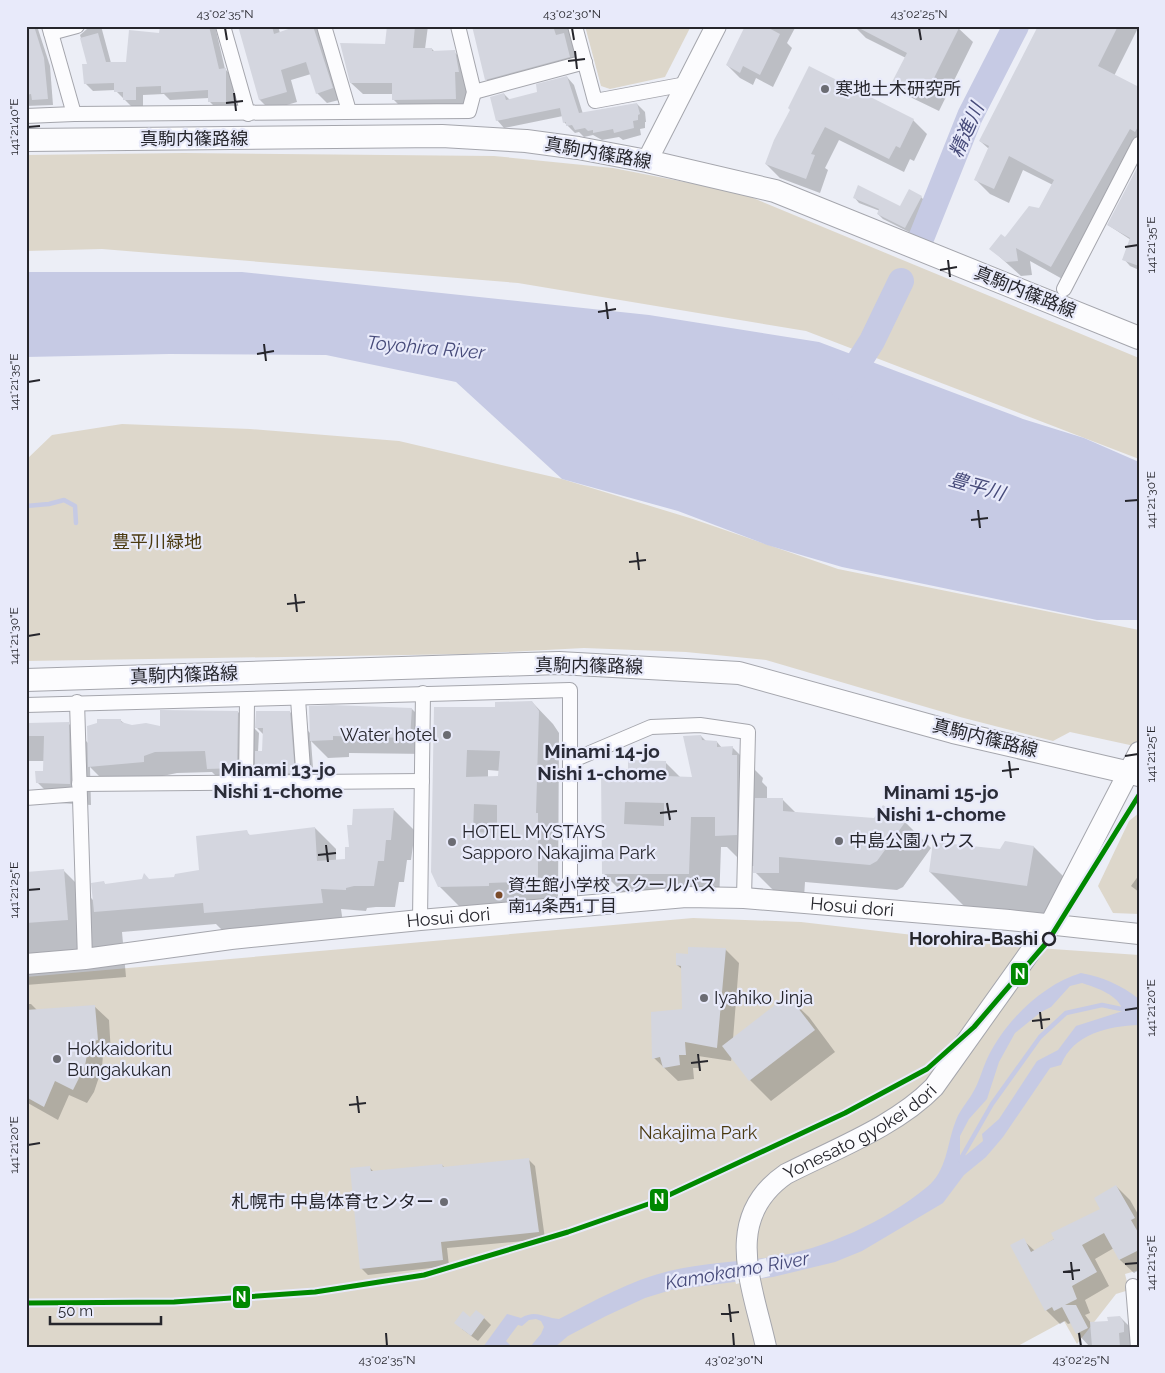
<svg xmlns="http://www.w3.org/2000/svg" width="1165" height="1373" viewBox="0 0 1165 1373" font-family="Raleway,'Noto Sans JP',sans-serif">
<rect width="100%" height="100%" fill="#eceef6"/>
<g fill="#ddd7cb">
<path d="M585,26h106l-26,51 -55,12 -9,-3z"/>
<path d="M184,153l310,3 119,12 128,25 398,165v101l-333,-128 -288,-48 -416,-34 -76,2v-96z"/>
<path d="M122,424l128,5 149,12 163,38 131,40 145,50 301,61v117l-69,-15 -17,9 -93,-24 -194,-57 -80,-8 -102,-4 -117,6 -441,7v-201l26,-25z"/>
<path d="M1139,813v101l-26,-1 -15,-27 31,-65z"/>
<path d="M693,918l108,4 207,24 131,9v315l-14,4 4,16 -13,4 -39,50 -13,-23 -48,26h-990v-370z"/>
</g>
<g fill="#c6cae4" fill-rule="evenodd">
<path d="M26,272h216l407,43 170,27 204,77 61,19 55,24v158h-42l-255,-53 -75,-22 -89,-34 -116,-32 -106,-97 -130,-27 -157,-1 -143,3z"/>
<path d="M1081,973c22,4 40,12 58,26v26c-31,1 -66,9 -78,40l-11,3 -47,69 -17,20 -22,18 -21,28 -81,48 -27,11 -62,15 -102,13 -26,8 -39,18 -38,20 -13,11h-25l11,-13 3,-7 -3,-6 -5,-2 -7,1 -7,6 -4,-1 -12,16 6,6h-29l24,-33 14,4c15,-9 23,0 38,1 35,-18 72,-39 110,-48 33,-8 68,-9 102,-14 53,-7 115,-36 156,-70 20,-16 20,-43 28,-64 4,-12 11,-19 17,-29 7,-11 10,-24 15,-35 17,-37 56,-75 94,-86zM1082,983c15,5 37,12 41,28l-47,15 -18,24 -21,11 -38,58 -17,15 1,7 -17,14 -6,2v-21l9,-17 18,-20 12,-37 16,-29 26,-21 10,-5 19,-21z"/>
</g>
<path fill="#eceef6" d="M766,1258l4,18 -34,8 -4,-18z"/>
<g fill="#0003" fill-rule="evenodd">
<path d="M26,26h11l13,40 3,39 -27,1z"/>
<path d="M87,26h14l10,37h16l33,-29 1,-8h54l10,43 8,8 1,32h-17l-8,-8v-3l-39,2 -6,-6 -21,1v12h-11l-17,-17 -22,1 -8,-8 4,-18 -9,-30 7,-6z"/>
<path d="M239,26h39l2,7 22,-7h12l7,8 22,65 -16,4 -10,-10 -6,-19 -20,6 6,22 -27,8 -10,-10z"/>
<path d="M385,26h43l-3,23h7l3,3h19l12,11 1,46 -62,2 -12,-12v-5h-30l-12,-11 35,-38 2,-16z"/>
<path d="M473,26h95l10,39 -84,23 -8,-9z"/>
<path d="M746,26h50l-9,17 5,5 -19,39 -17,-9 -3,7 -13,-7 -13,-13z"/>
<path d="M854,26h102l17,16 -34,69 -31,-15 -14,-15 12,-23 -40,-20z"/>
<path d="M1039,26h100l-25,50 25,13v64l-73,128 -36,-20 2,14 -11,1 -30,-27 48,-40 14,-24 -30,-15 -14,33 -19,-9 -14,-14 13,-31 -9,-8z"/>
<path d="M567,77l7,8 9,29 54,-10 8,8 1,10h-1v6l-5,1 1,6 -18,5 -4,-3 -17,3 -9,-5 -9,2 -5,-5 -4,1 -11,-11 -1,-6 -59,12 -7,-8 7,-26 6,6 29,-7z"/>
<path d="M791,110l122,10 14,14 -13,27 -4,-2 -6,13 -65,-32 -14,28 3,2 -8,23 -40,-15 -14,-14z"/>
<path d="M1139,179v91l-9,-4 -6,-7 7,-19 -23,-15z"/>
<path d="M854,197l47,10 20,-10 5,5 -15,31 -28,-14 -5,-5 2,-3 -21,-8z"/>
<path d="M532,702l21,22 6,9 -1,169 -98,5 -21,-21 -3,-178h60zM488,770l12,1 -1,7h-11zM495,825h3v9h-3z"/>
<path d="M310,707l102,2 17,17 -2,28 -78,-1v4l-21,1 -17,-17 4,53h-33l-21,-21 -1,-6h-2v21l-29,1 -17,-17 -35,1 -67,14 -20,-20 1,38 -33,-2 -21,-21 8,-10v-11h-19v-40l3,3 39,-1 20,20 32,-23 5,4 7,2 30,1 76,-15 21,21 -1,19h5l1,-17 -7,-7 33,-16 21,22z"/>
<path d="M701,736l6,6h10l5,6 10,-1 31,31 -1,4 5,5v12l16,1 14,14 108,8 26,26 -28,39 -6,3 -92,-8 -1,16h-23l-26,-26v-6h-9l-19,-19h-6l-2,57h-85l-31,-31 27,-103 35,-8 16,16h13z"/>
<path d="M354,810h40l21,21 -4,29h-4l-3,22h-5l-4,25h-19l-9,1 -1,3 -25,-2 2,14 -117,11 -10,-10 -94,8 4,45 -100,8v-111l37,-4 31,31 9,-19 3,3 69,-6 26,-8 45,-39 5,4 64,-8 21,21v12l10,-1 8,-33z"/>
<path d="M1005,842l29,5 40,40 -7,39 -97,-14 -40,-40 71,-22z"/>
<path d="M1139,875v17l-8,-6z"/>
<path d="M725,949l14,14 -6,76 55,-42 21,20 26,35 -64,49 -21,-21 -18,-24 -1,5 -33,-5 2,12h-7l1,11 -16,2 -24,-23 29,-48v-40l-6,-5 12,-10z"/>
<path d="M26,1004h5l6,6 57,-4 15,14 2,34 -8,1 -1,13 -8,24 -7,11 -18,-8 -11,25 -32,-18z"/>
<path d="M528,1159l7,7 10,73 -98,9 2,18 -81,9 -7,-7 9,-100 4,4 68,-7 3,3z"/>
<path d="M1116,1186l14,14 9,16v54l-5,3 -14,-13 -6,-12 -19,11 14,27 -24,14 5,13 -5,2 6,8 18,-1 11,-5 19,19v11h-49l-13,-14 -6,-10 -3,1 -3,-3 -5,3 -14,-14 -23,-70 12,11 67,-42z"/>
<path d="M484,1318l7,7 -13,16 -16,-12 8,-10z"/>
</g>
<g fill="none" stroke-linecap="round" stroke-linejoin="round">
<g stroke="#c6cae4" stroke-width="4.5">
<path d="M26,506l23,-2 15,-4 11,6 1,17"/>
<path d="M960,1160l32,-56 48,-67 26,-24 36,-8 24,5"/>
</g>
<g stroke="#c6cae4" stroke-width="26">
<path d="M922,236l48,-120 46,-90"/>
<path d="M843,387l29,-46 29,-60"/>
</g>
</g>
<g fill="#d4d6df" fill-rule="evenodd">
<path d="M26,26h8l10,32 4,41 -16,1 -1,-6 -5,1z"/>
<path d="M160,26h49l10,43 7,-1v34h-18v-12l-47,3v-7l-25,1v13h-13v-8h-9v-9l-30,1 -2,-20h5l-7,-26 18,-5 8,29h20l3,-32 30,3z"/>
<path d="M238,26h34l2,8 23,-8h16l20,62 -17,6 -10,-32 -25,8 6,22 -28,8z"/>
<path d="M387,26h28l-2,22h19v3l23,-1 4,22h-4l1,27 -64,1v-17h-42l-10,-40 45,1z"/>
<path d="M472,26h81l3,9 8,-2 6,24 -85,23z"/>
<path d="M745,26h20l15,8 -20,41 -17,-9 -3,7 -14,-8z"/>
<path d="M855,26h105l-36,72 -32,-16 15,-29z"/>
<path d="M1038,26h80l-20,40 41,21v38l-4,7 -5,-3 -79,138 -35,-19 2,13 -12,1 -17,-13 12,-15 4,3 24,-31 10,2 15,-28 -45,-24 -15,33 -20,-9 15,-34 -10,-5z"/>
<path d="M809,66l105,53 -14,29 -4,-2 -7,13 -64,-32 -14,27 4,1 -9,24 -41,-15 9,-24 16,-30 -2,-2z"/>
<path d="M567,76l12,37 58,-10 3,11 -2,1v5l-5,1 1,7 -20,5 -1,-4 -20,4v-3l-5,1 -3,-3 -10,2 -3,-5 -6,1v-4l-3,1 -3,-15 -64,13 -6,-24 14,-4 2,7 31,-8 -1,-8z"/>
<path d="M1139,164v102l-17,-6 8,-22 -23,-13z"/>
<path d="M858,185l42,21 9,-17 13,7 -17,32 -28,-14 2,-5 -26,-11z"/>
<path d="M532,701l7,10 -3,102h2v68l-49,2v3l-51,1 -7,-15 3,-165h61v-5zM467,750l33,1 -2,25 -32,1zM474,804l23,1v28l-24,-1z"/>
<path d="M332,705l80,3 -2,30 -77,-2v4l-23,1 -1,-35z"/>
<path d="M160,710l78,1 -1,57 -30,1 -2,-18 -50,1 -11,4v6l-56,5 -1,-41 10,-3v-4h24v3l11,3 14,-2 14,3z"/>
<path d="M256,711h34l5,62 -36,1v-7h-4v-16h7l1,-23h-8z"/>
<path d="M69,722l1,62 -34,-1 -1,-12h8l1,-35h-16v-13z"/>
<path d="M701,735l1,5 15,1v6l16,-1 -1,9h5v80l-22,1v-19h-24l-2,57h-87l-1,-103 27,-2v-9l38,1v15l26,1 -9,-41zM625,802l39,1v23l-40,-2z"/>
<path d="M755,798h28v13l91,7 9,-13 23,16 -29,40 -7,4 -91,-8v16h-26z"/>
<path d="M394,808l-3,32h-5l-2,21h-6l-4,25h-20l-8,2v2l-25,-1 2,14 -119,10 -1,-10 -109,9 -3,-29 13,-2 1,3 37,-5 2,-6 5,6 25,-2 1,-3 24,-4 -3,-34 51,-6 2,5 66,-8 2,34 28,-2v-12h4l-2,-22h5l1,-16z"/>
<path d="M1005,841l29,5 -7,40 -98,-14 4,-30 67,7z"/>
<path d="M64,869l4,51 -42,3v-51z"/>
<path d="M688,947l38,1 -9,100 -32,-6 1,13h-7l1,10 -17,3 -3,-11 -8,2 -1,-47 31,-3 -1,-43 -5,-1v-12l12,1z"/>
<path d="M788,995l27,35 -66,51 -27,-35z"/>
<path d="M95,1005l3,35 -9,2 -4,24 -12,24 -18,-9 -11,26 -18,-10v-87z"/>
<path d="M529,1158l10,74 -98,10 2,18 -83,9 -10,-101 20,-2 1,5 71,-7 1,3z"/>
<path d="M1116,1185l19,33 -4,2 8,14v16l-20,10 -15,-27 -22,12 15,27 -25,14 5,13 -12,6h11l12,23 -12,6 -14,-27 -8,4 -2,-4 -7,4 -35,-66 14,-7 7,14 23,-13 -3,-6 49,-24 -6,-11z"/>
<path d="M476,1310l9,7 -14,19 -17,-13 9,-12 7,6z"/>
<path d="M1120,1316l4,7v9l-5,1 1,14h-28l-2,-25 18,-1 -1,-4z"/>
</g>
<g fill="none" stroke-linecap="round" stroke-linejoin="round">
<defs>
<g id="street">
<path d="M49,26l25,88"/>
<path d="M223,26l25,88"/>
<path d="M324,26l25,85"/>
<path d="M575,26l20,75 91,-17"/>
<path d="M51,33l26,-7"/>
<path d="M474,92l111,-30"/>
<path d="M26,116l48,-2 395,-3 5,-19 -16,-66"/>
<path d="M1064,289l75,-145"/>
<path d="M298,699l6,84"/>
<path d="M77,702l8,257"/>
<path d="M26,705l544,-15v216"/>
<path d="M571,761l80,-34 49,-2 48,7 -4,166"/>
<path d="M246,783l1,-82"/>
<path d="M79,784l343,-3"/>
<path d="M26,798l53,-4"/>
<path d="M420,920l3,-227"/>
<path d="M1133,1286l5,61"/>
</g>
<g id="secondary">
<path d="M647,161l69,-135"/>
<path id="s1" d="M26,964l59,-5 146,-20 189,-19 266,-23 58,1 265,22 130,14"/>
<path id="s2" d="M766,1347c-14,-63 -44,-129 20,-173 49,-25 110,-48 148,-87l116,-163 89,-172"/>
</g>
<g id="primary">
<path d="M26,140l416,-4 84,5 52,7 69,13 128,30 364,147"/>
<path d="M26,680l533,-17 180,10 214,59 186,43"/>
</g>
</defs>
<use href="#street" stroke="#a5a6ad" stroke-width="16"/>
<use href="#secondary" stroke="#a5a6ad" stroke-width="22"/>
<use href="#primary" stroke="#a5a6ad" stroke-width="24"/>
<use href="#street" stroke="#fcfcfe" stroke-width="14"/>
<use href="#secondary" stroke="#fcfcfe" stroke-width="20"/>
<use href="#primary" stroke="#fcfcfe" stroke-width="22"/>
<defs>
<path id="metro-1" d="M26,1303l148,-1 141,-10 109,-17 144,-43 86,-30 191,-89 82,-44 47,-42 74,-86 91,-146"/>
</defs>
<use href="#metro-1" stroke="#e8eafa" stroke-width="9"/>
<use href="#metro-1" stroke="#080" stroke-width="5"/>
</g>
<path fill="none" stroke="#26262c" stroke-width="2" d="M225,28l2,12M572,28l2,12M919,28l2,12M575,51l2,18M568,61l17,-2M234,93l2,18M226,103l17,-2M28,127l12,-1M1125,247l13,-2M948,260l2,17M940,270l17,-3M606,302l2,17M598,312l18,-3M264,344l2,17M257,354l17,-3M28,382l12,-2M1125,501l13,-1M978,510l2,18M971,520l17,-2M637,552l2,18M629,562l17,-2M295,594l2,18M287,604l18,-2M28,636l12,-2M1125,756l13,-2M1009,761l2,17M1002,771l17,-2M667,803l3,17M660,813l17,-2M326,845l2,17M318,855l18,-2M28,890l12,-1M1125,1010l13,-2M1040,1012l2,17M1032,1021l18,-2M698,1054l2,17M691,1063l17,-2M357,1096l2,17M349,1105l17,-2M28,1145l12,-2M1071,1262l2,18M1125,1264l13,-1M1063,1272l17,-2M729,1304l2,18M721,1314l18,-2M386,1333l1,13M733,1333l1,13M1079,1333l2,13"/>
<g fill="#6b6c73" stroke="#e8eafa" stroke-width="2">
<circle cx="825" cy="89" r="5"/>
<circle cx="447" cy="735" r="5"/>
<circle cx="839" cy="841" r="5"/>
<circle cx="452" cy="842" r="5"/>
<circle cx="704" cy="998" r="5"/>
<circle cx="57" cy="1059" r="5"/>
<circle cx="444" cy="1202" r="5"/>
</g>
<circle fill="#7a4b2a" stroke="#e8eafa" stroke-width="2" cx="499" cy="895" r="4.5"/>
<circle fill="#e8eafa" stroke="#26262c" stroke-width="2.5" cx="1049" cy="939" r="6"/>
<g text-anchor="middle" stroke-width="4.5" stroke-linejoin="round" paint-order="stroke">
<g font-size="17" fill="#26262c" stroke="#e8eafa" text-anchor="start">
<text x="508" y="891">資生館小学校 スクールバス<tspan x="508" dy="21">南14条西1丁目</tspan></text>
</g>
<g font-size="18" fill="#26262c" stroke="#e8eafa" text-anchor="start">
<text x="835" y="95">寒地土木研究所</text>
<text x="437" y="741" text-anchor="end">Water hotel</text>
<text x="462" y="838">HOTEL MYSTAYS<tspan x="462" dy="21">Sapporo Nakajima Park</tspan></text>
<text x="849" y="847">中島公園ハウス</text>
<text x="714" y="1004">Iyahiko Jinja</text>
<text x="67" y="1055">Hokkaidoritu<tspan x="67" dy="21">Bungakukan</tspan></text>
<text x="434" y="1208" text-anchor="end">札幌市 中島体育センター</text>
</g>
<g font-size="18" fill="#26262c" stroke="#e8eafa">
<text x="194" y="145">真駒内篠路線</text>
<text transform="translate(598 153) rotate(10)" y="6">真駒内篠路線</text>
<text transform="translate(1025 292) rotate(22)" y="6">真駒内篠路線</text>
<text transform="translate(589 666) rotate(1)" y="6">真駒内篠路線</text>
<text transform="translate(184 675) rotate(-2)" y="6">真駒内篠路線</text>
<text transform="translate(985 738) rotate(14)" y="6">真駒内篠路線</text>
<text dy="6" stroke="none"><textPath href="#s1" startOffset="830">Hosui dori</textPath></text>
<text dy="6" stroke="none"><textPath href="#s1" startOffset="425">Hosui dori</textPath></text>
<text dy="6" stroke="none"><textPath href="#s2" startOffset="274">Yonesato gyokei dori</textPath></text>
</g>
<g font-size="18" fill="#4a390f" stroke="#e8eafa">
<text x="157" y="548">豊平川緑地</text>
<text x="698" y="1139">Nakajima Park</text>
</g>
<g font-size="18" font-weight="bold" fill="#26262c" stroke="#e8eafa" text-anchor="end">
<text x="1038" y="945">Horohira-Bashi</text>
</g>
<g font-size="19" font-style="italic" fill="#474b7a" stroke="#e8eafa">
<text transform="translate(966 130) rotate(-66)" y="7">精進川</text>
<text transform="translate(426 347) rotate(5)" y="7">Toyohira River</text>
<text transform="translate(977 486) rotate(16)" y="7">豊平川</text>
<text transform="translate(737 1270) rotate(-10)" y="7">Kamokamo River</text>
</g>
<g font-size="19" font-weight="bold" fill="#2a2c38" stroke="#e8eafa">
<text x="602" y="758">Minami 14-jo<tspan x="602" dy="22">Nishi 1-chome</tspan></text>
<text x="278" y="776">Minami 13-jo<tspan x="278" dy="22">Nishi 1-chome</tspan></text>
<text x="941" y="799">Minami 15-jo<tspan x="941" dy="22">Nishi 1-chome</tspan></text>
</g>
</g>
<g stroke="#e8eafa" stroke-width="2">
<rect x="1010" y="962" width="19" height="24" rx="5" fill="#080"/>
<rect x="649" y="1188" width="20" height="24" rx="5" fill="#080"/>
<rect x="232" y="1285" width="19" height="24" rx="5" fill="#080"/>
</g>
<g font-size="14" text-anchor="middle" font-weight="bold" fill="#fff">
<text x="1020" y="979">N</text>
<text x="659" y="1204">N</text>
<text x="241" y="1302">N</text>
</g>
<rect width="1165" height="1373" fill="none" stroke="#e8eafa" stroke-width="55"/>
<path d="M50 1316v8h111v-8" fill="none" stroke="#26262c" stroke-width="2.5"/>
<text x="58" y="1316" font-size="15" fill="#26262c" stroke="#e8eafa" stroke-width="4" paint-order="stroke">50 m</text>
<rect x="28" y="28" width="1110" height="1318" fill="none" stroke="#26262c" stroke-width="2"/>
<g font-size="12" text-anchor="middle" fill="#26262c">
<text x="225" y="18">43°02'35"N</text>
<text x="572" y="18">43°02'30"N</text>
<text x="919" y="18">43°02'25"N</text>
<text transform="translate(14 127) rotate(-90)" y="4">141°21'40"E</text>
<text transform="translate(1151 245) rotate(-90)" y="4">141°21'35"E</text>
<text transform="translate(14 382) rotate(-90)" y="4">141°21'35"E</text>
<text transform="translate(1151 500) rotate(-90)" y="4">141°21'30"E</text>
<text transform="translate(14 636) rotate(-90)" y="4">141°21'30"E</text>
<text transform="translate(1151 754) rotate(-90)" y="4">141°21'25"E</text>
<text transform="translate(14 890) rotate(-90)" y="4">141°21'25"E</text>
<text transform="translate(1151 1008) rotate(-90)" y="4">141°21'20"E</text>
<text transform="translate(14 1145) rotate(-90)" y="4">141°21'20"E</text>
<text transform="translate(1151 1263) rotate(-90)" y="4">141°21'15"E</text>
<text x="387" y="1364">43°02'35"N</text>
<text x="734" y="1364">43°02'30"N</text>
<text x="1081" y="1364">43°02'25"N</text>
</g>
</svg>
